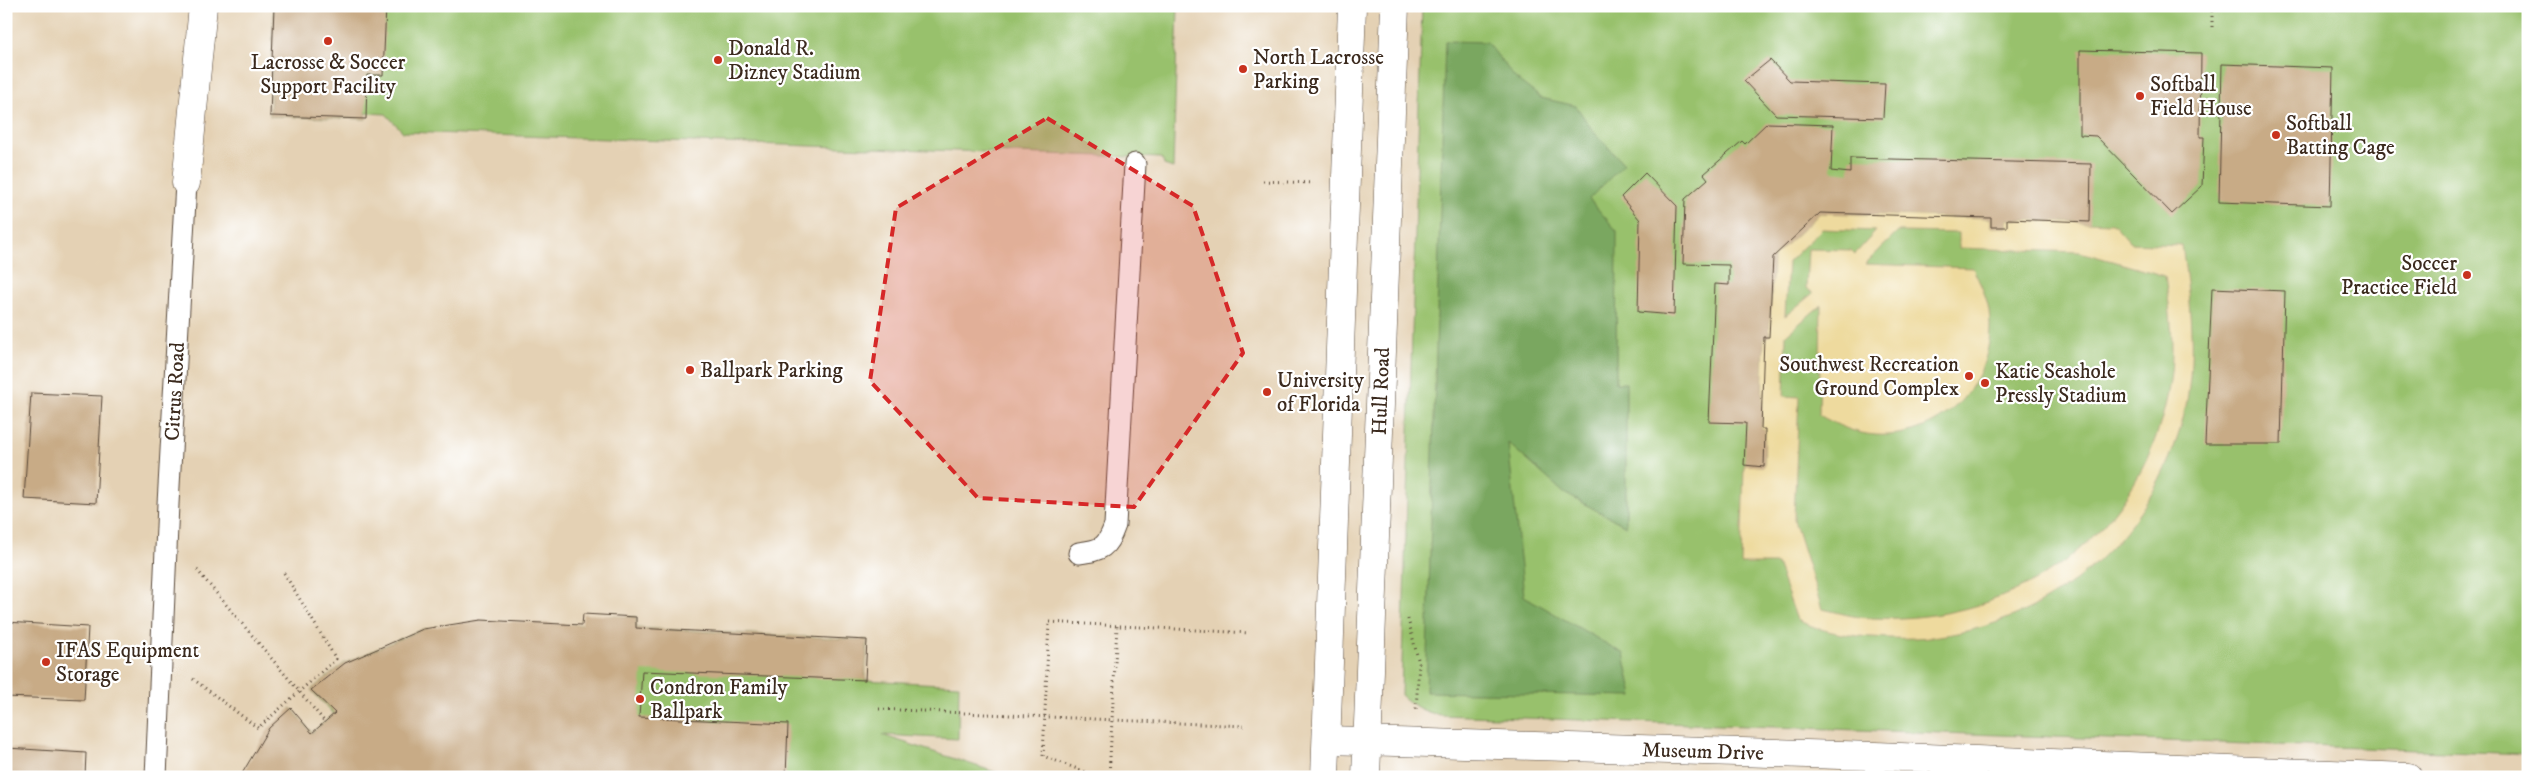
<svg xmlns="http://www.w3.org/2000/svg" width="2534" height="783" viewBox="0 0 2534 783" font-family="'IM FELL DW Pica',serif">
<rect width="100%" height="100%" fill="#fff"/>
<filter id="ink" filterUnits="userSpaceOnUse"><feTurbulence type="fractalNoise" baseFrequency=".02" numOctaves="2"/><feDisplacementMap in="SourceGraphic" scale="10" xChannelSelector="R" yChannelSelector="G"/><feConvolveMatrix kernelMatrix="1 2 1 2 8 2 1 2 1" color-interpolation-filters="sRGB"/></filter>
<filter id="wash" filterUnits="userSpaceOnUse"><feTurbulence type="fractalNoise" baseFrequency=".0096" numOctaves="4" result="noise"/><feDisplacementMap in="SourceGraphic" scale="20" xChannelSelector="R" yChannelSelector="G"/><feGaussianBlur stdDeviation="1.12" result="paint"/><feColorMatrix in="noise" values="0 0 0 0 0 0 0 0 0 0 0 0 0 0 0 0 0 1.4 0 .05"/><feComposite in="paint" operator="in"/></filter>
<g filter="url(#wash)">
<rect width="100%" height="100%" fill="#f0e2c6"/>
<rect fill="#e4d1b4" x="6" y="6" width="2522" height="771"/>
<g fill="#98c16c" stroke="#6a7645">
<path d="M274,6h904l-5,162 -9,-3 -2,-7 -759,-26 -17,-18 -20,-1v6l-96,-3z"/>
<path d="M1422,6h1106v748l-1088,-39c-16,-3 -27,-9 -39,-20z"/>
<path d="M610,616l26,1v11l231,12 -2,40 94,5 -1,54 -76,-4 128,42h-770l51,-69 21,25 22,-19 -23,-24 34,-27 78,-34 159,-4z"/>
</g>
<path fill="#7aa760" stroke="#5a683f" d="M1445,41l42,1 28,36 26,20 35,8 17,25 31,33 -35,35 28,32 -1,152h10v143l-62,-33 -56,-50 16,153 100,58 9,42 -207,-4z"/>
<path fill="#eeda9e" stroke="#94825e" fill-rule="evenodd" d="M1820,213l171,5v9h16v-8l106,4 18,20 51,2c9,65 17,128 -4,191 -42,125 -157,208 -289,202 -37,-2 -59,-3 -92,-18l-20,-56h-36l3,-99 20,1 1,-37h-4l3,-92 5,-1 4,-79zM1822,229l54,2 -21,23 -4,-4 -43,-1 -2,39 7,5 -28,23 3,-54zM1898,232l61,1v15l121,4 85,24c5,34 10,70 5,105 -23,151 -150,244 -299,237 -16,0 -33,-6 -49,-9l-28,-89 5,-123 -15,-1 2,-61 35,-30 -2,110c18,10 36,19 57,20 69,4 122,-56 113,-124 -2,-15 -10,-29 -16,-43l-108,-4z"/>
<g id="blocks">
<g fill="#c8ab86">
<path d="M274,6h112l-3,69h-16l-1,44 -96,-3z"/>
<path d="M2080,50l121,3 -1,84h4l-2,49 -30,28 -76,-78 -16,-1z"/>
<path d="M1770,60l20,21 95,3 -2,34 -107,-3 -32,-34z"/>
<path d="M2222,64l111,4 -3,138 -111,-4z"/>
<path d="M1767,123l66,2 -2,46 19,2v-15l241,6 -1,58 -83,-3v8h-16v-9l-171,-5 -47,44 -4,80h-5l-3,92h4l-1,38 -20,-2 2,-42 -37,-1 6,-138 14,1v-20l-46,-1 2,-65 23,-20 -4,-5 38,-33 3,3z"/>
<path d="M1645,173l32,33 -3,109 -36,-3 2,-92 -19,-23z"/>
<path d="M2212,288l73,3 -4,153h-76z"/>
<path d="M31,393l71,3 -6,107 -72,-4z"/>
<path d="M583,614l53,3v11l231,12 -2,40 -223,-9 -3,46 149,7 -2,53h-546l29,-49 22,-20 21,25 23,-20 -24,-23 34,-27 78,-34 58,-9 101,5z"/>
<path d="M6,622l82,5 -4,73 -78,-3z"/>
<path d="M7,748l79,5 -1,24h-79z"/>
</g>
</g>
</g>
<g filter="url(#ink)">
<use href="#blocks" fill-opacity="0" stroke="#564637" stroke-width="1"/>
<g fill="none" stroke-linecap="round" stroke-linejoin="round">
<defs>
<g id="service">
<path d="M1079,553c23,-3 28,-5 36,-28l20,-361"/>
<path id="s1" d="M156,777l12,-273 18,-321"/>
<path d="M1875,777l1,-21"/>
</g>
<g id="minor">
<path d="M186,183l17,-177"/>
<path id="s2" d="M1327,740l549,16 532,21"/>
<path d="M1325,777l27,-771"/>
<path id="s3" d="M1366,777l29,-771"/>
</g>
</defs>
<use href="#service" stroke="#564637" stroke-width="23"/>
<use href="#minor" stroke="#564637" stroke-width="29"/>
<g stroke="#564637" stroke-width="3" stroke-dasharray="1 4" stroke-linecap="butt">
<path d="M2212,27v-21"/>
<path d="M1263,181l50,2"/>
<path d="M197,570l128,152"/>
<path d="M1408,619l11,44 -3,46"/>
<path d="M193,679l65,49 78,-69 -52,-86"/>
<path d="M879,709l365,17"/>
<path d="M1099,777l-56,-21 6,-134 200,11"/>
<path d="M1109,777l8,-151"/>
</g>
<use href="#service" stroke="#fff" stroke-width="21"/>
<use href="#minor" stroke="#fff" stroke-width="28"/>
</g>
</g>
<path fill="#d62828" fill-opacity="0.2" stroke="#d62828" stroke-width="4" stroke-dasharray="10 6" stroke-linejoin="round" d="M1047,118l146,88 50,147 -109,154 -156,-9 -108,-117 26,-173z"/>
<g fill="#c8321e" stroke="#fff" stroke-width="2">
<circle cx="328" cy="41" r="5"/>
<circle cx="718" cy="60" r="5"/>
<circle cx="1243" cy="69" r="5"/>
<circle cx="2140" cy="96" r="5"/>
<circle cx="2276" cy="135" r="5"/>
<circle cx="2467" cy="275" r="5"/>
<circle cx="690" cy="370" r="5"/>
<circle cx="1969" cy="376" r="5"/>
<circle cx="1985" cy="383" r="5"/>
<circle cx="1267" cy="392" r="5"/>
<circle cx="46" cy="662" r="5"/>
<circle cx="640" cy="699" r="5"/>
</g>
<g text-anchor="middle" stroke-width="4.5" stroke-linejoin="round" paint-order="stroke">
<g font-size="21" fill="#3b2a1e" stroke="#fff" text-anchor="start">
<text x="728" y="55">Donald R.<tspan x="728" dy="24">Dizney Stadium</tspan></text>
<text x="1253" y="64">North Lacrosse<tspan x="1253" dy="24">Parking</tspan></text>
<text x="328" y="69" text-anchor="middle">Lacrosse &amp; Soccer<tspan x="328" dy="24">Support Facility</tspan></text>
<text x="2150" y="91">Softball<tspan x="2150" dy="24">Field House</tspan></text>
<text x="2286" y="130">Softball<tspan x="2286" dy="24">Batting Cage</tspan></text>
<text x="2457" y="270" text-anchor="end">Soccer<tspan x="2457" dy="24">Practice Field</tspan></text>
<text x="1959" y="371" text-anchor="end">Southwest Recreation<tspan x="1959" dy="24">Ground Complex</tspan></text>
<text x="700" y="377">Ballpark Parking</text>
<text x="1995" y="378">Katie Seashole<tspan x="1995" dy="24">Pressly Stadium</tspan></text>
<text x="1277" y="387">University<tspan x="1277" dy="24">of Florida</tspan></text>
<text x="56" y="657">IFAS Equipment<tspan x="56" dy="24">Storage</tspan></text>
<text x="650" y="694">Condron Family<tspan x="650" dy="24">Ballpark</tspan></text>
</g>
<g font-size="21" fill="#3b2a1e" stroke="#fff">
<text dy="7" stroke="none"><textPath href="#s1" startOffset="386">Citrus Road</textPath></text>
<text dy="7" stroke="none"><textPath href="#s3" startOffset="386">Hull Road</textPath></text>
<text dy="7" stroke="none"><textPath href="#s2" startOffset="376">Museum Drive</textPath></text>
</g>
</g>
<rect width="2534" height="783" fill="none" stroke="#fff" stroke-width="25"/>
</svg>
